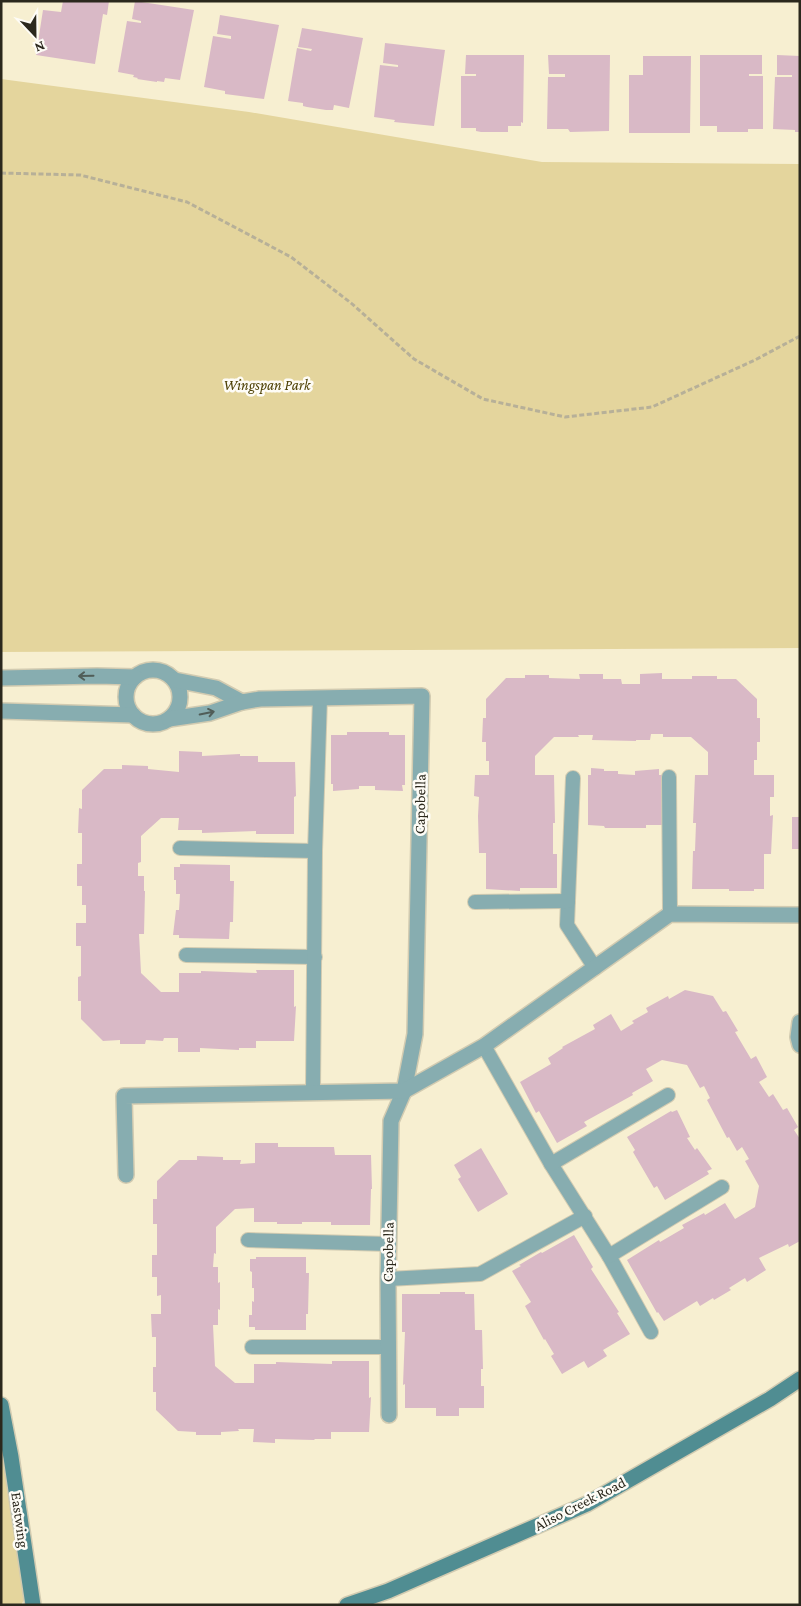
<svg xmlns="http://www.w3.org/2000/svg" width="801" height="1606" viewBox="0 0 801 1606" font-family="'Crimson Pro',serif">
<rect width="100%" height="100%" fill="#f7efd1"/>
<g fill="#e4d59d">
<path d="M1,79l248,33 293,50 258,2v484l-799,4z"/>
<path d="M1,1443l31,144 -11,18h-20z"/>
</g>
<g fill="#d9b9c6">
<path d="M63,1h46l-2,14 -4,-1 -8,50 -59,-9 7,-45 18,2z"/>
<path d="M135,1l59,9 -14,70 -15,-2 -1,4 -7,-1v1l-20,-3 1,-1 -5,-1 1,-2 -16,-3 9,-51 14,2v-2l-9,-2z"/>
<path d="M220,15l59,10 -15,74 -39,-5v-3l-21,-4 9,-51 18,3v-3l-14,-2z"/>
<path d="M302,28l61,10 -14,70 -15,-3 -1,5h-7l-19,-3 -4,-1v-3l-15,-2 9,-53 14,3 1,-2 -14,-2z"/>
<path d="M385,43l60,7 -11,76 -40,-4 1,-2 -21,-3 6,-52 18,2v-2l-15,-2z"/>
<path d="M466,55h58l-1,68 -2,-1v4h-13v6h-27l-5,-1v-3h-15v-52h15v-2h-11z"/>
<path d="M548,55h62l-1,76 -39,1 -2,-3h-21l1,-52h17v-3h-16z"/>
<path d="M700,55h62v19h-13v2h14v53h-15v3h-31v-6h-17z"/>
<path d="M777,55l23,1v76h-5v-2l-22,-1 2,-52h17v-2h-15z"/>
<path d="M643,56h48l-1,77h-61v-58h14z"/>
<path d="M662,673v6h30v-3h25v3h19l21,20v19h3v24h-3v18h-3v15h20v22h-4v19l3,-1 -2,39h-7v35h-10v2h-25v-2h-37l1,-38h2l1,-28h-3l2,-48h13v-23l-17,-15h-28v-3h-12l-1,6h-14v1l-44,-1 1,-5h-15l1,2h-25l-19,19v19h19l1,48h-2v31h4v34h-37v3l-34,-2v-36h-7l-1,-37 1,-19 -5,-1 1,-21h14v-14h-3v-19h-4l1,-24h3v-19l20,-21h19v-3h24v3l31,1 -1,-5h24v5h18l1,5h18v-10z"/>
<path d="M347,732h42v3h16v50h-3l1,6 -28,-1v-4h-16v3l-26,2v-7h-2v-49h16z"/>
<path d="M179,751l23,1v4l38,-2v2h18v6h37l1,34 -2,1v37h-38v-3l-54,2v-3h-24l1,-12h-18l-20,18v26l-3,1v13h6v15h1l-1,43h-5l2,39 20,19h18v-19h22v-2l56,2 -1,-3h38v37l2,-1 -2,35h-38v7h-17v2l-39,-2v4h-22v-14h-14l-1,3 -17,-1 -1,4h-25v-4l-17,1 -22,-22v-18h-3v-24l3,-1v-30h-5v-23h10v-18h-4v-19h-5v-22h5v-31h-4l1,-25 3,1v-19l22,-21h18v-4l26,1v3l31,3z"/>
<path d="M591,768l13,1v2h14v3l17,1v-4l24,-2v6h3v50h-16v3h-41l-1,-2 -16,-1v-50h3z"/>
<rect x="792" y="817" width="8" height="32"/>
<path d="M180,864l50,1v16h4l-1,41h-3l-1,17 -50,-1v-3h-6l3,-25h3l1,-16h-4v-14h-2v-13h6z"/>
<path d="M685,990l28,6 10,16 3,-1 12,20 -3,1 16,27 5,-3 11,21 -8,5 10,15 4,-3 10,16 4,-2 11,19 -4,3 6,9v102l-11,6 -1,-3 -29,14 7,12 -19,12 -2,-4 -16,10 2,2 -17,10 -1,-2 -13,8 -3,-5 -33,20 -6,-9 -1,1 -30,-53 32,-20 1,2 24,-14 -2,-3 22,-12 1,2 20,-12 10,16 20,-12 4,-21 -14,-25 4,-2 -7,-12 -5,4 -8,-14 -2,1 -20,-38 3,-2 -6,-12 -4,2 -13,-23 -25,-5 -16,9 7,12 -21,12 1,2 -49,27 3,4 -30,17 -18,-32 -3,2 -16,-31 31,-18 -3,-6 15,-10 -1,-1 33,-18 -2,-4 18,-11 10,17 13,-8 -2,-2 16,-9 -2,-4 22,-12 1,3z"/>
<path d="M677,1110l13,27 -3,1 8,12 2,-2 15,21 -5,2 2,3 -44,26 -8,-14 -3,2 -21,-36 2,-2 -8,-13 44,-26 1,1z"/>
<path d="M255,1143h23v4h56l1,8h36l1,34h-1l-1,36h-39v-3h-29v2h-25v-2h-23v-14l-19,1 -19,18v27l-2,-1 -1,14h5v16l2,-1v28l-2,-1v16h-5l2,41 20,17h19v-19h22v-2l56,2v-3h37v37l2,-1 -2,35h-38v7h-16l-1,1 -39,-1v4l-22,-1 1,-13h-16l1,2 -18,1v3h-25v-3l-18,-1 -22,-21v-18h-3v-25h3v-30h-4l-1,-23h10v-19l-4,1v-19h-5v-22h5v-31h-4v-25h4v-18l22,-21h18v-4l26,1v3h18l-1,4 15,-1z"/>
<path d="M481,1148l27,46 -30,18 -20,-33 3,-2 -7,-12z"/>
<path d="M574,1235l19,32 -2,2 28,43 -2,1 13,21 -27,16 4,6 -19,12 -4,-7 -22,13 -11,-18 3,-2 -9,-15 -1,1 -19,-34 6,-4 -19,-31 9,-5 -2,-1 22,-13 1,1z"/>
<path d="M256,1257h50v16h3l-1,41h-2v16h-51v-3h-6v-12h3v-14l2,1v-14h-2v-16l-2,-1v-12h6z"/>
<path d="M440,1292h25v2h9l1,36h7l1,39h-2v17h3v22h-25v8h-23v-8h-31v-24l-2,1 2,-53h-3v-38h38z"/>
</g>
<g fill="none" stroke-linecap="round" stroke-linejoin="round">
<defs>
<g id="lane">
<path d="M669,777l1,137"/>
<path d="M573,778l-6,147 28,43"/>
<path d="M180,848l135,3"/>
<path d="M475,902l93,-1"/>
<path d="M186,955l129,2"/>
<path d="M484,1046l67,118 58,92 42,76"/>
<path d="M313,1092l2,-241 5,-153"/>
<path d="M551,1164l117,-69"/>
<path d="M248,1240l141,4"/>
<path d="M609,1256l113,-69"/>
<path d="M388,1279l92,-5 105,-58"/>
<path d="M252,1347h136"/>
</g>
<g id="street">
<circle cx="153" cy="697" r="27"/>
<path d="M1,678l96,-2 38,1"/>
<path d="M175,680l41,8 26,14"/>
<path d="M1,711l132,4"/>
<path d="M169,719l41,-6 32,-11 18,-3 162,-3 -7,338 -11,57 -13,30 -3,158 1,136"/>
<path d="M800,1022l-2,15 2,8"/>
<path d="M126,1175l-2,-79 280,-5 80,-45 186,-132 130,1"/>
</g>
<g id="secondary">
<path d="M1,1405l10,52 22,148"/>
<path d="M347,1605l41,-14 199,-87 183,-105 30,-20"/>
</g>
</defs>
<use href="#lane" stroke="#d2cbb1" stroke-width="16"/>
<use href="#street" stroke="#d2cbb1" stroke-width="18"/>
<use href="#secondary" stroke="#d2cbb1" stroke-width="18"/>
<path stroke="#b7b098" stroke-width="3" stroke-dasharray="5 2.5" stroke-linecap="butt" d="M1,173l79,2 107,27 104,55 60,46 63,56 69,40 82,18 87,-10 103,-47 45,-24"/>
<use href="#lane" stroke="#87adb0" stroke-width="14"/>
<use href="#street" stroke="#87adb0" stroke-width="15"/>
<use href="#secondary" stroke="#508d92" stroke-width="15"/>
</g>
<defs><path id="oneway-shaft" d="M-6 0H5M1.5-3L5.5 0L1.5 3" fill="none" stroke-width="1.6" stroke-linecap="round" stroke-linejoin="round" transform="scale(1.25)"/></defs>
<g stroke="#505d58">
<use href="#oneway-shaft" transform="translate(86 676) rotate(179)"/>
<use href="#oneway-shaft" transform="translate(207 713) rotate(-12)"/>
</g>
<g text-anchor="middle" stroke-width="5" stroke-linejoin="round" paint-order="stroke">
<g font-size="15" font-style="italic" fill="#4e4105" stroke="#fefcf6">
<text x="267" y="390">Wingspan Park</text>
</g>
<g font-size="15" fill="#2b281d" stroke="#fefcf6">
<text transform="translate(420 804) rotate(-89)" y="5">Capobella</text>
<text transform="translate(388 1252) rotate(-89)" y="5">Capobella</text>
<text transform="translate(580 1504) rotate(-27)" y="5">Aliso Creek Road</text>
<text transform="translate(20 1520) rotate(82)" y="5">Eastwing</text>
</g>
</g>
<rect width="801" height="1606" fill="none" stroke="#2b281d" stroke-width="5"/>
<g transform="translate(35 35) rotate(158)" stroke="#fefcf6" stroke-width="4" paint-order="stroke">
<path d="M0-4L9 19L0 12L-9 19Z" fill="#2b281d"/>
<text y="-8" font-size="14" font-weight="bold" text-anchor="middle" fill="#2b281d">N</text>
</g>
</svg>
